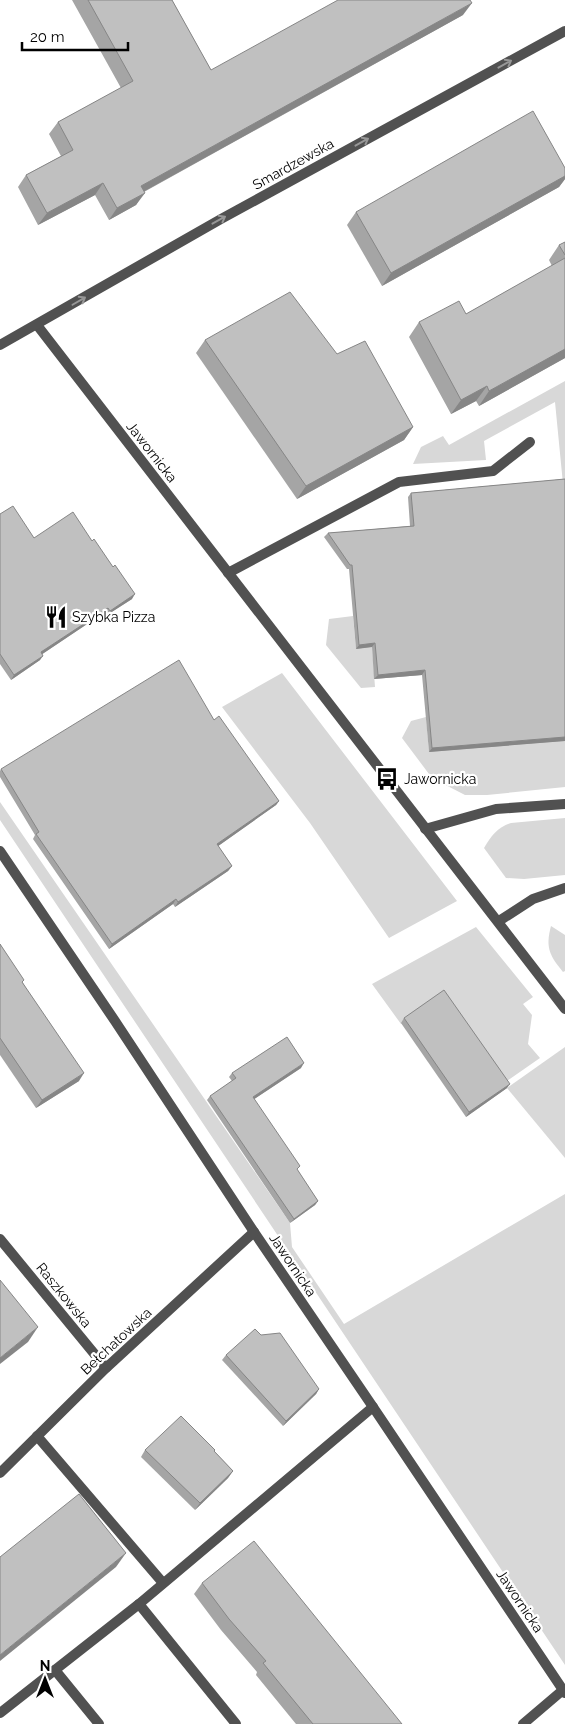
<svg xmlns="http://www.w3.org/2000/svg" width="565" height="1724" viewBox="0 0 565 1724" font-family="Raleway,sans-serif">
<rect width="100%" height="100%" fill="#fff"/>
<g fill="#d8d8d8">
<path d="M565,381v103h-2l-8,-82 -71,39 2,19 -73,4 8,-17 22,-11 6,9z"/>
<path d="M353,616l3,33 16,-2 3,40 -14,1 -35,-43 3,-26z"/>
<path d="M282,673l175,228 -68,37 -79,-115 -88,-116z"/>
<path d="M426,717l3,35 136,-11v46l-78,8h-22l-33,-17 -30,-40 9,-17z"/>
<path d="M0,802l290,421 2,24 52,77 221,-130v471l-565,-845z"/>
<path d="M565,818v57l-41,4 -18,-1 -22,-30c7,-12 14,-21 27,-25z"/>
<path d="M551,926l14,9v36l-2,1c-13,-16 -18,-24 -12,-46z"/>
<path d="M476,927l57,70 -10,7 9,11 -4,29 12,14 -36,25 -59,-89 -44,30 -29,-40z"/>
<path d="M565,1047v111l-58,-70z"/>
</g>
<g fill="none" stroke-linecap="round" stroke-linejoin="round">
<g stroke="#515151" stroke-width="10">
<path d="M228,573l171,-91 94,-11 37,-29"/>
<path d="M425,829l71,-20 69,-5"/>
<path d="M37,1436l126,147"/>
<path d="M139,1604l97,120"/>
<path d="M55,1670l44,54"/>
<path d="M523,1724l40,-34"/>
</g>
<g stroke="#515151" stroke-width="10">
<path d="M37,325l528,684"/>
<path d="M0,345l221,-126 344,-188"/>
<path d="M0,851l115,170 139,211 119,175 192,286"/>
<path d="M499,921l34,-22 32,-11"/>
<path d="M0,1239l106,129"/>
<path d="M0,1473l106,-105 148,-136"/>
<path d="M0,1713l139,-109 234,-197"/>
</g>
</g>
<g fill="#a5a5a5">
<path d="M72,0h100l39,70 252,-55 -319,177 -8,13 -27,15 -14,-25 -57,30 -20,-38 8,-12 35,-19 -12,-22 9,-12 63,-34z"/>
<path d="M565,168v11l-6,8 -177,99 -35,-61 9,-13z"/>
<path d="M565,242v116l-86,48 -3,-5 -25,13 -42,-77 10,-15 47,-8 86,-48 -3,-6 10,-15z"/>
<path d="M205,340l132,14 76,73 -9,13 -107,59 -101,-146z"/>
<path d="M565,479v262l-136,11 -7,-77 -48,4 -2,-32 -16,2 -7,-80h-2l-23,-32 4,-4 82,-7 -2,-29 3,-4z"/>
<path d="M0,514l34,24 98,61 -25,16 -2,-3 -63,42 -2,6 -29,20 -11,-16z"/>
<path d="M214,720l65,81 -3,4 -58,41 14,20 -4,5 -53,36 -2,-3 -64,45 -76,-110 2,-4 -35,-58v-6l1,-2z"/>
<path d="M0,944l23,39 56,98 -43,27 -36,-53z"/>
<path d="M404,1018l103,70 -41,29 -65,-94z"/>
<path d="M301,1068l-47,31 43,71 21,31 -3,4 -25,18 -83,-123 3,-4 22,-15 -3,-4 3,-4z"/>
<path d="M226,1355l93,34 -3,5 -33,32 -61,-66z"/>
<path d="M145,1450l69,1 19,20 -5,7 -33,32 -54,-53z"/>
<path d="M202,1583l200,141h-106l-40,-49 1,-3 -36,-42 -27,-36z"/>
</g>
<g fill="#868686">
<path d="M472,3l-9,12 -331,183 9,-12z"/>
<path d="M565,176v3l-6,8 -177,99 9,-13z"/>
<path d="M103,183l-8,12 -57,30 9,-12z"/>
<path d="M145,193l-9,12 -27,15 8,-12z"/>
<path d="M565,349v9l-86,48 10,-15z"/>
<path d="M487,386l-11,15 -25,13 10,-14z"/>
<path d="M413,427l-9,13 -107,59 9,-13z"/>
<path d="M135,594l-3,5 -25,16 3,-4z"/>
<path d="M108,608l-3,4 -67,45 3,-5z"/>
<path d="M375,643l-3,4 -16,2 3,-4z"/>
<path d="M43,656l-3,4 -29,20 3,-5z"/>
<path d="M425,670l-3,5 -48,4 4,-4z"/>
<path d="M565,737v4l-136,11 3,-4z"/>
<path d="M279,801l-3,4 -62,44 3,-5z"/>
<path d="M232,866l-4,5 -53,36 3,-5z"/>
<path d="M176,899l-3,5 -64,45 3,-5z"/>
<path d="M304,1063l-3,5 -51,34 3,-5z"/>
<path d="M84,1073l-5,8 -43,27 6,-8z"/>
<path d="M510,1084l-3,4 -41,29 3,-5z"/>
<path d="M318,1201l-3,4 -25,18 4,-4z"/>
<path d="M38,1327l-10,15 -28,22v-6z"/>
<path d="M319,1389l-3,5 -33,32 3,-5z"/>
<path d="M233,1471l-5,7 -33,32 5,-7z"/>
<path d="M126,1553l-10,14 -116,94v-6z"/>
</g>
<g fill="#c0c0c0" stroke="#868686">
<path d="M88,0h84l39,70 127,-70h132l2,3 -331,183 4,7 -28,15 -14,-25 -56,30 -21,-38 47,-25 -15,-28 75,-41z"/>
<path d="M533,111l32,57v8l-174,97 -35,-61z"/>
<path d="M565,242v13l-6,-10z"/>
<path d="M565,258v91l-76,42 -2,-5 -26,14 -42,-78 40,-21 7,13z"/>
<path d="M290,292l47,62 28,-13 48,86 -107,59 -101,-146z"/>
<path d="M565,479v258l-133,11 -7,-78 -47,5 -3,-32 -16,2 -7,-80h-2l-22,-32 86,-7 -3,-33z"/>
<path d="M13,506l21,32 39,-26 19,29 2,-2 19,28 2,-2 20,29 -25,17 -2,-3 -67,44 2,4 -29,19 -14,-21v-140z"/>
<path d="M179,660l35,60 5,-4 60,85 -62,43 15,22 -54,36 -2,-3 -64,45 -76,-110 3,-2 -38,-63z"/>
<path d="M0,944l24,36 -2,2 62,91 -42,27 -42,-62z"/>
<path d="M444,990l66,94 -41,28 -65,-94z"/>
<path d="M287,1037l17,26 -51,34 47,69 -3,3 21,32 -24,18 -84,-123 26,-18 -4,-5z"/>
<path d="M0,1280l38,47 -38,31z"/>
<path d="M255,1329l6,6 19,-2 39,56 -33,32 -60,-66z"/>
<path d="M181,1416l34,34 -1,1 19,20 -33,32 -55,-53z"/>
<path d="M79,1494l47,59 -126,102v-98z"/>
<path d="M254,1541l148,183h-89l-50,-61 3,-2 -37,-42 -27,-36z"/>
</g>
<defs><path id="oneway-shaft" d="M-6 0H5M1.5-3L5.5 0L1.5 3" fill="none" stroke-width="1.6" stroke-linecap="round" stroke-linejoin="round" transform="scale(1.25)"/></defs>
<g stroke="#979797">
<use href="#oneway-shaft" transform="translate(505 64) rotate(-29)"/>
<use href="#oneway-shaft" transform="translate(362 142) rotate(-29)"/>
<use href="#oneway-shaft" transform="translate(219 220) rotate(-29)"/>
<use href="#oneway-shaft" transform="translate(79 301) rotate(-30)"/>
</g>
<defs>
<symbol id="restaurant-bare" viewBox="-9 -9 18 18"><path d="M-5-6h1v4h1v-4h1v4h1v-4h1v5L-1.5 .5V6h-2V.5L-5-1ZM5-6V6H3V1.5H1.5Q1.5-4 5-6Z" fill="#000" stroke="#fff" stroke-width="2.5" paint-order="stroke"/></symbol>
<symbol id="bus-bare" viewBox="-9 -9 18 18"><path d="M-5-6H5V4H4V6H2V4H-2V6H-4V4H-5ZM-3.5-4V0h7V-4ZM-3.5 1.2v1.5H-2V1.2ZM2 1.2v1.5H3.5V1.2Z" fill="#000" stroke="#fff" stroke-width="2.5" paint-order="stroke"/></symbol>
</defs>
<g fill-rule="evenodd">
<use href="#restaurant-bare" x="40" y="601" width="32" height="32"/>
<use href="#bus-bare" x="371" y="763" width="32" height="32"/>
</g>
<g text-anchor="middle" stroke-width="4.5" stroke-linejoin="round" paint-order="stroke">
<g font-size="14" fill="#000" stroke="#fff">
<text transform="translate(293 164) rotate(-29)" y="5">Smardzewska</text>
<text transform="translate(152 452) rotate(52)" y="5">Jawornicka</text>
<text transform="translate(293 1265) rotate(56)" y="5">Jawornicka</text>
<text transform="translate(64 1295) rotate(51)" y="5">Raszkowska</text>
<text transform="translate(116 1341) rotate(-43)" y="5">Bełchatowska</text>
<text transform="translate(520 1601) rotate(56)" y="5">Jawornicka</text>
</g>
<g font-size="14" fill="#000" stroke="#fff" text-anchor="start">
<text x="72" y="622">Szybka Pizza</text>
<text x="404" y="784">Jawornicka</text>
</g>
</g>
<g transform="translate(45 1679)" stroke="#ffffff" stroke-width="4" paint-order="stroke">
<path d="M0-4L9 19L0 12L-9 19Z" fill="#000000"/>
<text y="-8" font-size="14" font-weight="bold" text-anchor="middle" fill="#000000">N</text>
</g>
<path d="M22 42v8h106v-8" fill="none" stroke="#000000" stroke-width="2.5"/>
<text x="30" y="42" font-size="15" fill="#000000" stroke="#ffffff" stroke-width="4" paint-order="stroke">20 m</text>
</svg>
